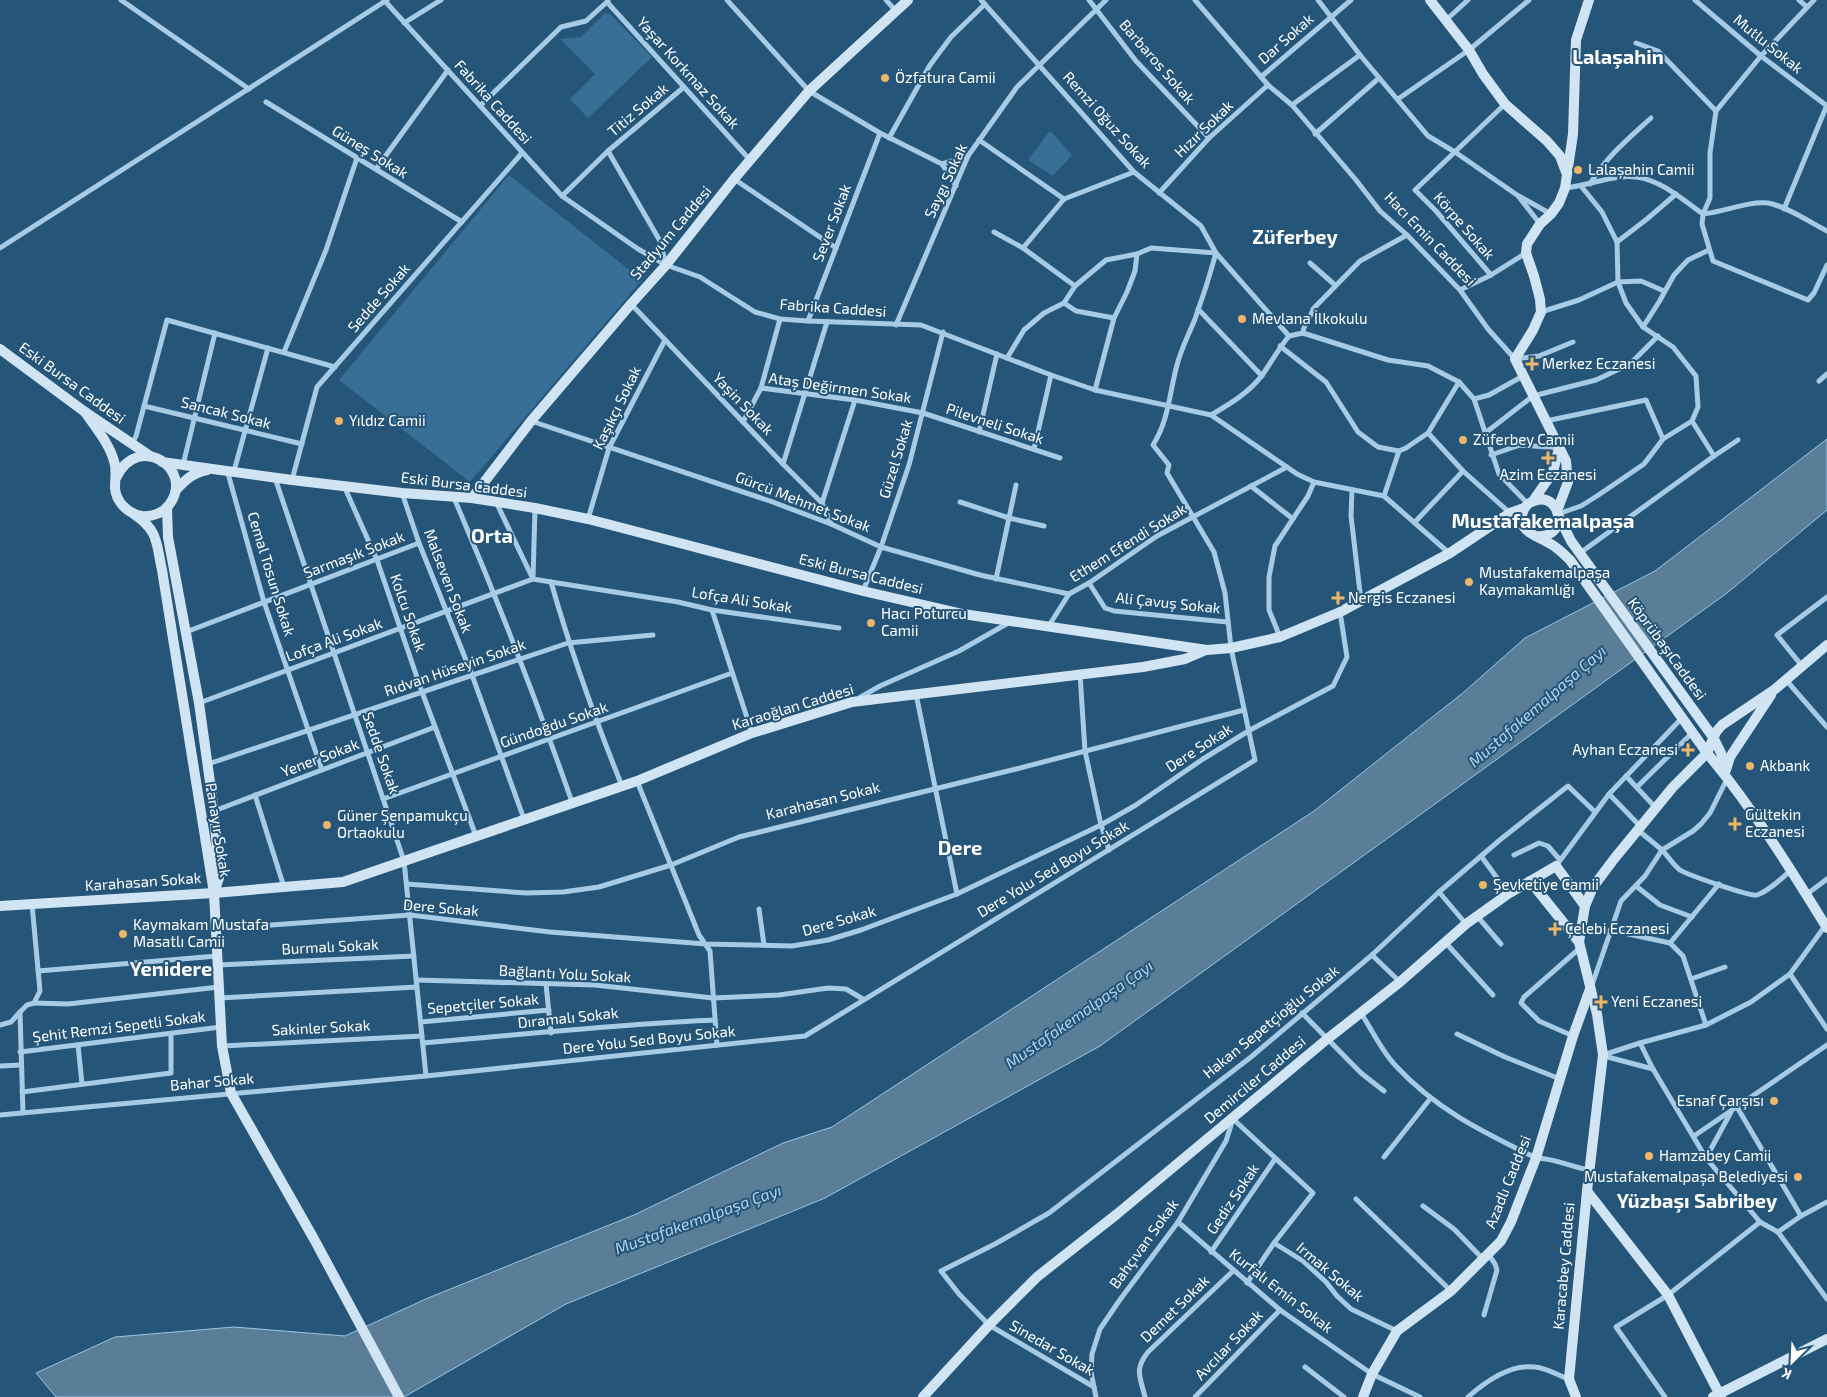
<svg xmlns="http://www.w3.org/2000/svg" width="1827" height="1397" viewBox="0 0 1827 1397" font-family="'Exo 2',sans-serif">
<rect width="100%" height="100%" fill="#255579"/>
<g fill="#386f97">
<path d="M605,13l5,1 42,43 -64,61 -18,-19 25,-25 -35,-35 21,-2z"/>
<path d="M1050,131l22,24 -19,21 -25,-16z"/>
<path d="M509,175l133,105 -172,202 -131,-102z"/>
</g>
<path fill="#5b7e98" stroke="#9bc7e4" d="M1827,439v71l-100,83 -627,453 -275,152 -259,106 -162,93h-348l-20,-24 79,-36 119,-10 111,9 83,-38 206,-83 149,-72 49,-16 482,-316 150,-119 61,-54 130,-67z"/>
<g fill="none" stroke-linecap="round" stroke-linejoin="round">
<g stroke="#a7cbe4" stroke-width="5">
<path d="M121,0l128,89"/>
<path d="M384,0l178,196 76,53 28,16 34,12 55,35 25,7 28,2 113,4 130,50 44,15 116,25c19,-11 39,-23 52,-41 9,-13 16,-26 26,-38"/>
<path d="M727,0l82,91 71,42 62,31 14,22"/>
<path d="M886,0l10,11"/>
<path d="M1089,0l47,61 73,77"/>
<path d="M1195,0l73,85 24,20 64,75 24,31 27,24 53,55 28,39 27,30 24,-3 34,-14"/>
<path d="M1318,0l42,55 68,81 27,16 62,43 34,19"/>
<path d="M1695,0l66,56 66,50"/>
<path d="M1799,0l8,7"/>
<path d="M1814,0l-53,56 -45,55 -6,42v45l-7,16 -1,10 11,37 95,39 6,-7 13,-28"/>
<path d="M607,2l143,158"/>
<path d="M1446,20l22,-20"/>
<path d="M404,23l37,-23"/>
<path d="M1636,43l22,8 58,60"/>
<path d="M1261,77l90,-77"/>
<path d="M1398,99l71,-49 60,-50"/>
<path d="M266,102l196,120"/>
<path d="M481,105l80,-78 25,-6 22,-20"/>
<path d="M1292,105l68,-50"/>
<path d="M1315,134l64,-56"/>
<path d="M889,138l41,-73 21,-28 34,-33"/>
<path d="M979,140l85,59"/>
<path d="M608,151l52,90 6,24"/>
<path d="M942,164l26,-8"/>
<path d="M376,169l72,-99"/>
<path d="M734,179l102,69"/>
<path d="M1590,184c16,-27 38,-45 61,-66"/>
<path d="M1565,188c19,-2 37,-9 56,-11 33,-4 58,20 82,37 21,-2 44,-13 65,-11 18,3 43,20 59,28"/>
<path d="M1159,193l50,-55 59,-53"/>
<path d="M562,196l46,-45 76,-64"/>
<path d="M1519,197l21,27"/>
<path d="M1784,209l43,-104"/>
<path d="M994,232l29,16 52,38"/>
<path d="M1617,242l30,-23 29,-25"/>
<path d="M0,248l387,-248"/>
<path d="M1023,248l41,-49 70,-27"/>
<path d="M1310,263l25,22"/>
<path d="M1491,275l-55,-64 -21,-21 90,-86"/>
<path d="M1460,290l31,-15 35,-22"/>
<path d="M1064,303l12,8 38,7"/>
<path d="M631,304l152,160 39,39 9,21"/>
<path d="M1198,309l64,67"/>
<path d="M1541,312l38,-12 39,-18 23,-1 23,10"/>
<path d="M808,321l72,-188"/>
<path d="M896,325l72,-169 49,-69 89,-87"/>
<path d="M1643,327l16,-25 15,-27 14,-15 21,-10"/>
<path d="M1303,333c0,-9 8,-15 10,-24l47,-48 47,-26"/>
<path d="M1289,336l14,-3 85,27 40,6 31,16 15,17 25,75 29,30"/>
<path d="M1280,346l46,36 32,50 20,15 21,4 7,-3 22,-15 31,-51"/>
<path d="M284,352l42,-102 31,-92"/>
<path d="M1007,358l17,-28 20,-17 20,-10 11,-17 31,-26 31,-6 14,-6 65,5 73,83"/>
<path d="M1819,381l8,-7"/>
<path d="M761,388l19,-69"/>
<path d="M1095,390l19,-72 13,-26 8,-21 2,-17"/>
<path d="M1474,399l15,-4 34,-19"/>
<path d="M144,406l158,38"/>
<path d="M1211,415l86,59 17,8 70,14 65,57"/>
<path d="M531,421l239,80 61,23 50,23 99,28 89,19"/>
<path d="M1546,421l100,-21 17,39"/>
<path d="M743,422l18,-34 94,12 68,13 137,45"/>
<path d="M979,432l18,-78"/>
<path d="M1428,433l35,38 47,42"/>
<path d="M1484,434l49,-38 63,-16 34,-16 28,-28"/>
<path d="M132,444l4,-8 31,-116 168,47"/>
<path d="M1034,449l17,-74"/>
<path d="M1491,455l29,-10 39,3"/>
<path d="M1714,456l24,-16"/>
<path d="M783,464l44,-142"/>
<path d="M183,465l32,-132"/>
<path d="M227,470l37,132 58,168"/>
<path d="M234,471l34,-123"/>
<path d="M275,478l129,383 22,215"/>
<path d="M292,480l25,-93 205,-234"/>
<path d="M344,486l33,74 45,132 54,144"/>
<path d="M1251,486l42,33"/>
<path d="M1352,490l-1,26 10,85"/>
<path d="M402,493l17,50 53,132 52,144"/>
<path d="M1384,496l15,-45"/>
<path d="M454,498c43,100 82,201 118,304"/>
<path d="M960,502l49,16 35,8"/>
<path d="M822,503l33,-103"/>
<path d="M535,508l-2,71 18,3c20,70 44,137 71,204"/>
<path d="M1558,514l23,-8 16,-10 47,-32 19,-25 29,-18 6,-14 -2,-31 -23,-29 -30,-20 -17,-24 -8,-21 -1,-40 -15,-30 -21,-26"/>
<path d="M588,519l21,-71 56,-108"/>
<path d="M1415,522l48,-51"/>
<path d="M1580,553l134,-97 -22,-35"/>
<path d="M996,579l20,-94"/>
<path d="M551,582l127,20 34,8 127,18"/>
<path d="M1089,583l16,25 9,3 113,11"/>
<path d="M863,591l18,-44 28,-82 34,-133"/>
<path d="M712,610l40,123"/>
<path d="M1048,627l21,-33 20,-11 68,-47 130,-69"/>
<path d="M186,632l233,-89"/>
<path d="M1280,637l-11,-27v-33l6,-31 33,-50 6,-14"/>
<path d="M1802,666l-25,-31 50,-38"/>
<path d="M1080,674l5,77 16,74 8,25"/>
<path d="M1786,680l41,47"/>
<path d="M916,694l41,200"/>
<path d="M859,698l21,-12 79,-35 51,-29"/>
<path d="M199,703l334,-124 -37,-77"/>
<path d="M208,764l360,-121 85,-8"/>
<path d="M1626,776l30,32"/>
<path d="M637,781l62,154 11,16 7,94"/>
<path d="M1637,787l56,-55"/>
<path d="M1609,794l32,33"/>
<path d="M255,795l29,92"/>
<path d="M383,799l349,-126"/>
<path d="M214,811l221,-84"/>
<path d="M1638,830c8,7 16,13 24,20 6,6 11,15 18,20 8,5 71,27 77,25 12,-4 24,-16 34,-25"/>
<path d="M1514,855l25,-12 9,3 12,14"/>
<path d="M1481,856l27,37"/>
<path d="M1556,866l53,-72 73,-76"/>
<path d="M407,884l119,9 37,-1 36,-5 72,-22 68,-28 277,-68 228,-59"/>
<path d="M1636,886l24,19 32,12"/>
<path d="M1439,892l27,32"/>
<path d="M1807,894l20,-15"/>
<path d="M759,909l5,36"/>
<path d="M1477,916l24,28"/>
<path d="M216,929l194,-14 140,17 156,12 86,2 36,-6 33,-10 96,-36 144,-69 35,-20 67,-46 47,-29 83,-44 14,-29 -7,-45"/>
<path d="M1610,930l60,13 13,13 23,69"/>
<path d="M1445,942l48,53"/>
<path d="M1670,943l49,-59"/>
<path d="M1372,955l28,27"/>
<path d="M218,965l196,-9"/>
<path d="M38,971l179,-15"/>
<path d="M1790,974l37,55"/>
<path d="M1691,979l34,-12"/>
<path d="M416,980l179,5 118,13 66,-3 49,-7 18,1 17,10"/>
<path d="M546,984l5,49"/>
<path d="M1592,985l29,-84 24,-25 17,-26 31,-19 8,-7 9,-11 17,-34"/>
<path d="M220,998l197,-11"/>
<path d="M34,1003l34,1 151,-17"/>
<path d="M1302,1013l59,60 23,18"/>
<path d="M1361,1013c11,17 20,37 34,52 40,44 88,67 141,93 18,0 35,9 53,12"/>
<path d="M421,1022l128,-12"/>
<path d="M0,1025l11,-3 9,-10"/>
<path d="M1457,1034l48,23 55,22"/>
<path d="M1573,1036l-34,-15 -18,-18 3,-6 56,-49"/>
<path d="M423,1043c97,-8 194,-19 292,-23"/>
<path d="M1640,1043l13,26 53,89 54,64 18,10 49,67"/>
<path d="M78,1045l4,39"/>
<path d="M222,1046l200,-10"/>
<path d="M20,1052l201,-25"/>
<path d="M1603,1055l37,-12 66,-18 45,-23 39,-28 35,-48"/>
<path d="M1604,1056l49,13"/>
<path d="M0,1066l21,-1"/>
<path d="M22,1092l149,-19v-39"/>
<path d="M1737,1107l64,109"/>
<path d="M23,1113l-3,-101 7,-7 7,-2 6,-12 -8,-87"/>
<path d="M0,1115l426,-39 379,-40 450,-276 -24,-112 -6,-55 -11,-41 -47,-79 2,-8 -16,-20c16,-25 16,-51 24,-80 4,-16 12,-31 18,-46 8,-22 15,-44 21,-66l-15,-27 -67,-54 -153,-172"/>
<path d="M1694,1136l133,-91"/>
<path d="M1384,1157l46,-58"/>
<path d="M1706,1158l25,-46"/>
<path d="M1356,1199l95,92"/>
<path d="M1423,1206l31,23 29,30"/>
<path d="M1178,1222l102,88 92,64 48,23"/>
<path d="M1778,1232l23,-16 26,-14"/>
<path d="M1274,1243l29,18 23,21 11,14 14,13 46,22"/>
<path d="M1211,1252l64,-93"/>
<path d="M1484,1315l13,-45 -2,-6 -6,-9"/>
<path d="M1305,1367l39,30"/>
<path d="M1094,1387l-3,-15 1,-18 8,-25 19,-28 59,-79 48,-81 7,-22 80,74 -39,50 -27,40"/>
<path d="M1096,1397l-2,-10 -105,-62 -30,-31 -18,-23 54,-27 54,-31 202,-156 121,-102 67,-63 62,-53 67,-53 27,26"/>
<path d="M1145,1397c-5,-21 -11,-27 3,-45l85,-81"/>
<path d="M1195,1397l85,-87"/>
<path d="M1468,1397c17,-15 43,-33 67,-30 11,1 23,8 33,12"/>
<path d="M1665,1397l-49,-70 52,-32 92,-73"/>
</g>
<g stroke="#d0e4f4" stroke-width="10">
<path d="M1430,0l39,50 14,24 22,30 42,37 13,15 6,16"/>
<path d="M0,349l85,63 65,44"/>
<path d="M85,412c10,15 24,31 29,49 3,9 1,17 1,27 1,14 13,26 27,28 10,1 21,-3 27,-11 27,-36 -31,-74 -53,-27"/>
<path d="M162,462l130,18 110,13 70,5 63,10 53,11 275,72 100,23 244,36 24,-2 49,-11 60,-25 110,-59 60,-40 14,-5"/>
<path d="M176,490c10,-11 17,-17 31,-20"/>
<path d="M472,498l59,-77 100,-117 35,-39 68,-86 75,-88 99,-91"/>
<path d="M1533,501l20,-29 6,-24"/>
<path d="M1557,511l11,-29 -2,-21 -51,-102 18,-29 8,-18 -1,-13 -6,-23 -8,-23 1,-9 13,-20 11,-10 8,-11 6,-15 8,-54 3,-94 13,-40"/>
<path d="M134,514c25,17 22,29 28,56l52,323 5,-15 -5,-67 -15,-108 -31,-166 -1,-30"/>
<path d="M1559,517l12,24 142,196 8,16 3,19"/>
<path d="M1535,536c36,4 26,-46 -1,-35 -7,2 -11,8 -12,14 -4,17 16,21 27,28 8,4 15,11 21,17l137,193c45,54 83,115 120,175"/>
<path d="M1726,770l4,-13 41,-62"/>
<path d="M1530,881l49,61"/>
<path d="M214,893l8,153 9,47 83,146 85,158"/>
<path d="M0,906l214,-13 129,-11 294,-101 115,-48 100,-31 291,-35 42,-8 21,-9"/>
<path d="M1587,1191l81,104 53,102"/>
<path d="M923,1397l66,-72 48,-48 80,-63 209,-174 74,-58 66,-58 42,-30 48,-28 29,40"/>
<path d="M1363,1397l9,-23 25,-43 54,-40 50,-50 10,-19 25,-64 37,-122 17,-47"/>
<path d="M1576,1397l-7,-18 18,-188 16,-136 -6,-41 -18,-72 6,-36 8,-19 21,-28 59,-72 34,-34 9,-21 6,-7 52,-35 53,-45"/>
<path d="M1713,1397l114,-58"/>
</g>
</g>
<g fill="#edb66b" stroke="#255579" stroke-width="2">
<circle cx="885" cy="78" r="5"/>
<circle cx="1578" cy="170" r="5"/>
<circle cx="1242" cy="319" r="5"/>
<path d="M1529.5 356.5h5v5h5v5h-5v5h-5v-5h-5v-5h5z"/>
<circle cx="339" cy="421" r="5"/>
<circle cx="1463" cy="440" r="5"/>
<path d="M1545.5 450.5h5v5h5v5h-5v5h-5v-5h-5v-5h5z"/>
<circle cx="1469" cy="582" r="5"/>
<path d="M1335.5 590.5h5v5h5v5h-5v5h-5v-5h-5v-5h5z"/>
<circle cx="871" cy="623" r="5"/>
<path d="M1685.5 742.5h5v5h5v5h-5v5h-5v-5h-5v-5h5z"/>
<circle cx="1750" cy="766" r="5"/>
<path d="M1732.5 816.5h5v5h5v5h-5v5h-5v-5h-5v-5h5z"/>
<circle cx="327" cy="825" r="5"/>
<circle cx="1483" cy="885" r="5"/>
<path d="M1552.5 921.5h5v5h5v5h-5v5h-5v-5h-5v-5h5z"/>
<circle cx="123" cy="934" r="5"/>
<path d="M1598.5 994.5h5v5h5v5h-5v5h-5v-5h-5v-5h5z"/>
<circle cx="1774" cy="1101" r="5"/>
<circle cx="1649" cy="1156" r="5"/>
<circle cx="1798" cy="1177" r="5"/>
</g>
<g text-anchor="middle" stroke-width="4" stroke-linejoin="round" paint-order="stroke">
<g font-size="15" fill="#fff" stroke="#255579">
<text transform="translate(1286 39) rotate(-41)" y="5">Dar Sokak</text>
<text transform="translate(1768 44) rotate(39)" y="5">Mutlu Sokak</text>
<text transform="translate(1157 62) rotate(49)" y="5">Barbaros Sokak</text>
<text transform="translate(688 73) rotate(48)" y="5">Yaşar Korkmaz Sokak</text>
<text transform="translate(493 102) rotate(48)" y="5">Fabrika Caddesi</text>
<text transform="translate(638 110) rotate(-40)" y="5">Titiz Sokak</text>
<text transform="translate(1107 120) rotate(48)" y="5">Remzi Oğuz Sokak</text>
<text transform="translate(1204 129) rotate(-44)" y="5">Hızır Sokak</text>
<text transform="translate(370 152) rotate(32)" y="5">Güneş Sokak</text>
<text transform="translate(946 181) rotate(-65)" y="5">Saygı Sokak</text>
<text transform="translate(832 223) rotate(-69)" y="5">Sever Sokak</text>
<text transform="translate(1464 226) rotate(49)" y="5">Körpe Sokak</text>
<text transform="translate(671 233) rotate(-50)" y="5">Stadyum Caddesi</text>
<text transform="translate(1430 239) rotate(46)" y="5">Hacı Emin Caddesi</text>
<text transform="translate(379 298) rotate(-49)" y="5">Sedde Sokak</text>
<text transform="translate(833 308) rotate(4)" y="5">Fabrika Caddesi</text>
<text transform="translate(72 383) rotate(36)" y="5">Eski Bursa Caddesi</text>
<text transform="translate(840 388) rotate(8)" y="5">Ataş Değirmen Sokak</text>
<text transform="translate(743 404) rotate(46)" y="5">Yaşin Sokak</text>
<text transform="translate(617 408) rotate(-64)" y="5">Kaşıkçı Sokak</text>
<text transform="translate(226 413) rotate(14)" y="5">Sancak Sokak</text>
<text transform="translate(995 424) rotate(18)" y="5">Pilevneli Sokak</text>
<text transform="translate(896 459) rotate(-73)" y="5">Güzel Sokak</text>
<text transform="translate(464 485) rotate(7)" y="5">Eski Bursa Caddesi</text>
<text transform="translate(803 502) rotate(21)" y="5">Gürcü Mehmet Sokak</text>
<text transform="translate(1128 543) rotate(-32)" y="5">Ethem Efendi Sokak</text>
<text transform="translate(354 555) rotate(-21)" y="5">Sarmaşık Sokak</text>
<text transform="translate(271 574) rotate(73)" y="5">Cemal Tosun Sokak</text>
<text transform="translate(861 574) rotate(14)" y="5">Eski Bursa Caddesi</text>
<text transform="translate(448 581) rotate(69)" y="5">Malseven Sokak</text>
<text transform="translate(742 600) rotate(9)" y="5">Lofça Ali Sokak</text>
<text transform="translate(1168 603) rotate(6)" y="5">Ali Çavuş Sokak</text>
<text transform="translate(408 613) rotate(71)" y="5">Kolcu Sokak</text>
<text transform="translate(334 640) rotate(-20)" y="5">Lofça Ali Sokak</text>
<text transform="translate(1667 649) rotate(54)" y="5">KöprübaşıCaddesi</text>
<text transform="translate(455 668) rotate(-19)" y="5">Rıdvan Hüseyin Sokak</text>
<text transform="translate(793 707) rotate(-17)" y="5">Karaoğlan Caddesi</text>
<text transform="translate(554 725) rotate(-19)" y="5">Gündoğdu Sokak</text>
<text transform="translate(1199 748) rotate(-33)" y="5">Dere Sokak</text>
<text transform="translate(381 753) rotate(71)" y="5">Sedde Sokak</text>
<text transform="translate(320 758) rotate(-21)" y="5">Yener Sokak</text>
<text transform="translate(823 801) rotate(-14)" y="5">Karahasan Sokak</text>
<text transform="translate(218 830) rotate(81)" y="5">Panayır Sokak</text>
<text transform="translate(1053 869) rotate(-31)" y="5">Dere Yolu Sed Boyu Sokak</text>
<text transform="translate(143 882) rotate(-4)" y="5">Karahasan Sokak</text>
<text transform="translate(441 908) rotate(5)" y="5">Dere Sokak</text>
<text transform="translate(839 921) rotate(-16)" y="5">Dere Sokak</text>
<text transform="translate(330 947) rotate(-3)" y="5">Burmalı Sokak</text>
<text transform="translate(565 974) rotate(3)" y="5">Bağlantı Yolu Sokak</text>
<text transform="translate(483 1004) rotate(-5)" y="5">Sepetçiler Sokak</text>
<text transform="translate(568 1018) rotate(-6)" y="5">Dıramalı Sokak</text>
<text transform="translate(1271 1022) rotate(-39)" y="5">Hakan Sepetçioğlu Sokak</text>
<text transform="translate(119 1027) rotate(-7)" y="5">Şehit Remzi Sepetli Sokak</text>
<text transform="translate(321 1028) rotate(-3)" y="5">Sakinler Sokak</text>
<text transform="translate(649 1040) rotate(-6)" y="5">Dere Yolu Sed Boyu Sokak</text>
<text transform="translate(1255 1080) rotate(-40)" y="5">Demirciler Caddesi</text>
<text transform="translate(212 1082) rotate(-5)" y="5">Bahar Sokak</text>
<text transform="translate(1508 1182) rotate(-68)" y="5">Azadlı Caddesi</text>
<text transform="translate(1233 1199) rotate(-56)" y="5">Gediz Sokak</text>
<text transform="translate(1144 1244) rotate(-54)" y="5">Bahçıvan Sokak</text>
<text transform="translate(1564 1266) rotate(-85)" y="5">Karacabey Caddesi</text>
<text transform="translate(1330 1272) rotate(40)" y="5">Irmak Sokak</text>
<text transform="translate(1281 1291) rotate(38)" y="5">Kurfalı Emin Sokak</text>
<text transform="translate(1175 1309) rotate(-44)" y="5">Demet Sokak</text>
<text transform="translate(1229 1345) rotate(-46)" y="5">Avcılar Sokak</text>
<text transform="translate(1052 1348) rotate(30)" y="5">Sinedar Sokak</text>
</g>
<g font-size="15" fill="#fff" stroke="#255579" text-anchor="start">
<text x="895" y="83">Özfatura Camii</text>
<text x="1588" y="175">Lalaşahin Camii</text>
<text x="1252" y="324">Mevlana İlkokulu</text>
<text x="1542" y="369">Merkez Eczanesi</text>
<text x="349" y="426">Yıldız Camii</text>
<text x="1473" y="445">Züferbey Camii</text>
<text x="1548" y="480" text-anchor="middle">Azim Eczanesi</text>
<text x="1479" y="578">Mustafakemalpaşa<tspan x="1479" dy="17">Kaymakamlığı</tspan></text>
<text x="1348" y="603">Nergis Eczanesi</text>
<text x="881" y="619">Hacı Poturcu<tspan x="881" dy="17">Camii</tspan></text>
<text x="1678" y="755" text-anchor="end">Ayhan Eczanesi</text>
<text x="1760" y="771">Akbank</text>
<text x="1745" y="820">Gültekin<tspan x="1745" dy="17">Eczanesi</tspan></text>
<text x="337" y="821">Güner Şenpamukçu<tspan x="337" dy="17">Ortaokulu</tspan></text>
<text x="1493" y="890">Şevketiye Camii</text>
<text x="133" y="930">Kaymakam Mustafa<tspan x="133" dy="17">Masatlı Camii</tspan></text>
<text x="1565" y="934">Çelebi Eczanesi</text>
<text x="1611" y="1007">Yeni Eczanesi</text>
<text x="1764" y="1106" text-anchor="end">Esnaf Çarşısı</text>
<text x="1659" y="1161">Hamzabey Camii</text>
<text x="1788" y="1182" text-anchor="end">Mustafakemalpaşa Belediyesi</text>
</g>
<g font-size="16" font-style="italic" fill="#b2d4ec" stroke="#255579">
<text transform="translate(1537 706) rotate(-41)" y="6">Mustafakemalpaşa Çayı</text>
<text transform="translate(1079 1014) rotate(-35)" y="6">Mustafakemalpaşa Çayı</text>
<text transform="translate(698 1219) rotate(-20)" y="6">Mustafakemalpaşa Çayı</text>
</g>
<g font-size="20" font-weight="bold" fill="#fff" stroke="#255579">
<text x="1618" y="64">Lalaşahin</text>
<text x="1295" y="244">Züferbey</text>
<text x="1543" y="528">Mustafakemalpaşa</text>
<text x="492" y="543">Orta</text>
<text x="960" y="855">Dere</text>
<text x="171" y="976">Yenidere</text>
<text x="1697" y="1208">Yüzbaşı Sabribey</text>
</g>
</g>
<g transform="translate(1792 1362) rotate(204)" stroke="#255579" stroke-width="4" paint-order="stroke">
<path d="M0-4L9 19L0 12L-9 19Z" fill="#ffffff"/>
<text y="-8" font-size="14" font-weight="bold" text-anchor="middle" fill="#ffffff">K</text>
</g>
</svg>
